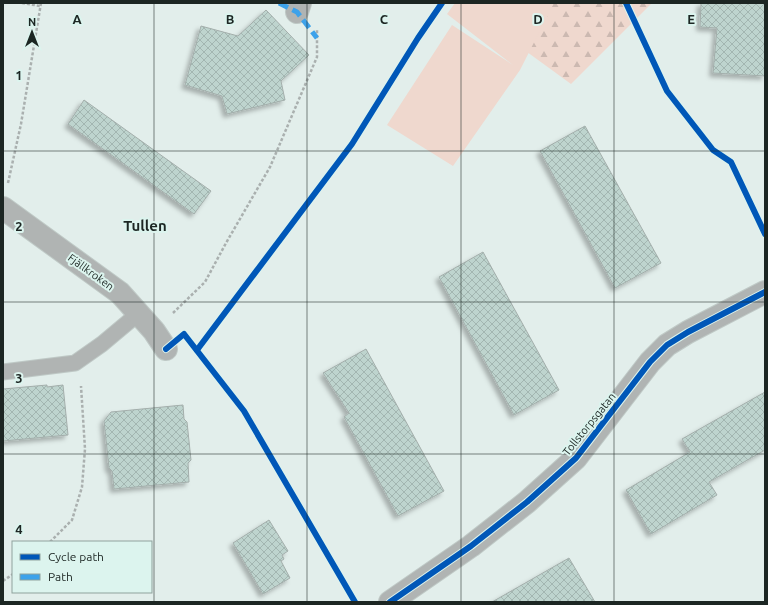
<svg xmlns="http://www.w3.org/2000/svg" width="768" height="605" viewBox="0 0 768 605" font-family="Ubuntu,sans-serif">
<defs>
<pattern id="forest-firs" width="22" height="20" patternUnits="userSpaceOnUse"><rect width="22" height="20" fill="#efd8ce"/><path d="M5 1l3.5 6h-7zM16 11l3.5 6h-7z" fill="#ccb9b1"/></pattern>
<pattern id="building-cross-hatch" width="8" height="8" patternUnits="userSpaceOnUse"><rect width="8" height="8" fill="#bed4ce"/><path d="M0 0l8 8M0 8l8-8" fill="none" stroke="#a3b6b1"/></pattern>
<filter id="shadow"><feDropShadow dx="-3.5" dy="3.5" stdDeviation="2" flood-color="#0004"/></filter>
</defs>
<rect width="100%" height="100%" fill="#e2eeeb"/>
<path fill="url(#forest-firs)" d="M504,3h148l-81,81 -59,-43z"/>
<path fill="#efd8ce" d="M455,3h99l-34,67 -67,96 -66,-41 65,-100 61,40 -66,-51z"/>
<g fill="url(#building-cross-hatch)" stroke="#a3aeab" filter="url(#shadow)">
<path d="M701,3h64v73l-52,-3 4,-45 -17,-1z"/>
<path d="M266,10l43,45 -28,26 4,19 -58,14 -5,-18 -37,-11 16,-59 37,10z"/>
<path d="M84,100l127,91 -17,23 -126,-90z"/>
<path d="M585,126l76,137 -46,25 -75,-137z"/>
<path d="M483,252l76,138 -45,25 -75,-138z"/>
<path d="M366,349l78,142 -46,25 -54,-99 5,-4 -26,-40z"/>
<path d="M47,385v2l16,-2 5,50 -65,6v-52z"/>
<path d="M765,392v58l-56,32 8,13 -66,39 -25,-44 64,-38 -8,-13z"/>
<path d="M183,405l1,14 3,3 4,38 -3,3 1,19 -75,7 -2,-18 -3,-3 -5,-47 7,-9z"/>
<path d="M269,520l19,31 -6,4 2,4 -3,2 9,17 -27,16 -30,-51z"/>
<path d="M569,558l26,44h-103z"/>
</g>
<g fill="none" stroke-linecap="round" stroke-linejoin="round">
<defs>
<path id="lane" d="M3,372l72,-9 27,-19 37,-31"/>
<g id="street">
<path d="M297,12l3,-9"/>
<path d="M3,208l117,85 34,38 12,18"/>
<path d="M390,602l81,-56 56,-44 49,-44 74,-96 17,-17 21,-13 77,-40"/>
</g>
</defs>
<use href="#lane" stroke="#bfc9c6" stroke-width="17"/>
<use href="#street" stroke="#bfc9c6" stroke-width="24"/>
<g stroke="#aab0af" stroke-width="2.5" stroke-dasharray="3 2" stroke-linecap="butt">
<path d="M22,3l18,3"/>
<path d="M8,183l13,-59 20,-121"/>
<path d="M173,313l32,-31 21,-39 44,-76 47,-110v-27"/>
<path d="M50,542l22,-22 10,-33 3,-38 -4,-63"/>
<path d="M3,581l10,-7"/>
</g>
<use href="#lane" stroke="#b0b4b3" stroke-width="15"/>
<use href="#street" stroke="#b0b4b3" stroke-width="22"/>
<path stroke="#3da2ea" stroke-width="5" stroke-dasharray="10 5" stroke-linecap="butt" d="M279,3l18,9 20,26"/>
<defs>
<g id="cycleway">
<path d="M626,3l41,88 46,59 18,12 34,72"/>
<path d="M166,349l18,-15 60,77 111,191"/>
<path d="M197,350l155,-206 66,-106 24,-35"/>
<path d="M390,602l81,-56 56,-44 49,-44 74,-96 17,-17 21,-13 77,-40"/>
</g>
</defs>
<use href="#cycleway" stroke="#dcf4ee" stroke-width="8"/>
<use href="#cycleway" stroke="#0057b8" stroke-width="6"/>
</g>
<path fill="none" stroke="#1c2623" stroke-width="1" stroke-opacity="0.55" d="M154,3v599M307,3v599M461,3v599M614,3v599M3,151h762M3,302h762M3,454h762"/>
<g text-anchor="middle" stroke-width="4" stroke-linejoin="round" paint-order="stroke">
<g font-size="11" fill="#1c2623" stroke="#dcf4ee">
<text transform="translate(91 272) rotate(36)" y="4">Fjällkroken</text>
<text transform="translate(589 424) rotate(-51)" y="4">Tollstorpsgatan</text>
</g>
<g font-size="15" font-weight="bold" fill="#1c2623" stroke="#dcf4ee">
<text x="145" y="231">Tullen</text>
</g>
</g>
<g font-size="13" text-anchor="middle" font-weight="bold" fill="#1c2623" stroke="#dcf4ee" stroke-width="4" stroke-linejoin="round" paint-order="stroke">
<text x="77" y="24">A</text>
<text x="230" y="24">B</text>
<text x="384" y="24">C</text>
<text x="538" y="24">D</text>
<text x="691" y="24">E</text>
<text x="19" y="80">1</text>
<text x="19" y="231">2</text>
<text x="19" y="383">3</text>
<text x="19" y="534">4</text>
</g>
<rect width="768" height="605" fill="none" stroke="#1c2623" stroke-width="8"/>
<rect x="12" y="541" width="140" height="52" fill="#dcf4ee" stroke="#8fa29d"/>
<rect x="20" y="554" width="20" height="6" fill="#0057b8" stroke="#8fa29d"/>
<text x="48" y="561" font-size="12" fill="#1c2623">Cycle path</text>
<rect x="20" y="574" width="20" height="6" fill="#3da2ea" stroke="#8fa29d"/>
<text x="48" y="581" font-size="12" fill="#1c2623">Path</text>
<g transform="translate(32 32)" stroke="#dcf4ee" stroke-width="3" paint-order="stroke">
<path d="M0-3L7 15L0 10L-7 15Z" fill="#1c2623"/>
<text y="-6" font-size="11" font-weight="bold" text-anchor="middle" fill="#1c2623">N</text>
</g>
</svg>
